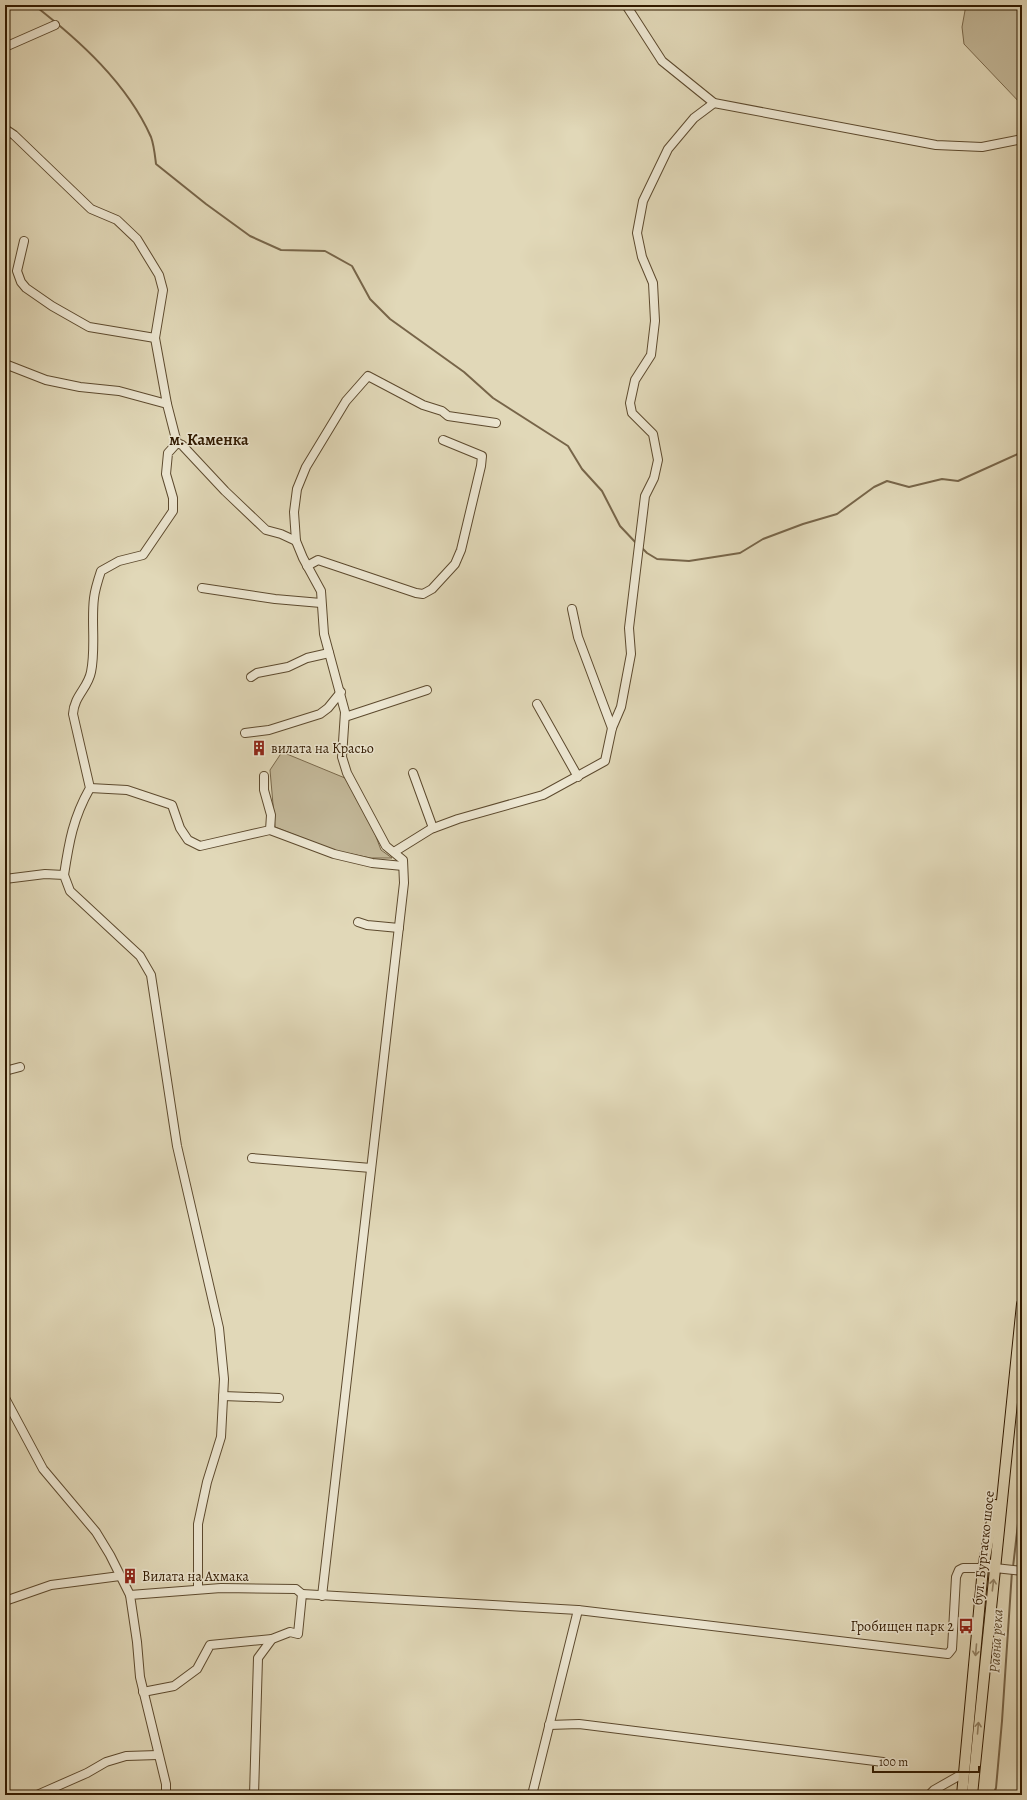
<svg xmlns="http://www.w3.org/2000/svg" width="1027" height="1800" viewBox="0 0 1027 1800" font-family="Alegreya,serif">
<rect width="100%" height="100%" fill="#e1d8b8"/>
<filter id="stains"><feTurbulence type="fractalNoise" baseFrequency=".005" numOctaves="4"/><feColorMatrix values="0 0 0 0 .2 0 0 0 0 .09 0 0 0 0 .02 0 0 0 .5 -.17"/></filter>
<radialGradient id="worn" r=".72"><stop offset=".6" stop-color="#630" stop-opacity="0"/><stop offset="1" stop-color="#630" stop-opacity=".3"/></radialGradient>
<g fill="#c3b899" stroke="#7a694c">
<path d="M966,5h56v100l-58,-61 -2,-17z"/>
<path d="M282,752l63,26 27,48 9,24 11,8h-21l-35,-7 -61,-24 -5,-57z"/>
</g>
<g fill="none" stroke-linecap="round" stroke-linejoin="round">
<g stroke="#776549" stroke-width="2">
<path d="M34,5c45,35 93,78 117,132 3,8 4,19 5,27l50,40 44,32 31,14 44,1 27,15 18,33 20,20 74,53 29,26 75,48 14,23 20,22 18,35 17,18"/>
<path d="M642,548l5,5 10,6 32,2 51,-8 23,-14 40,-15 34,-10 37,-27 13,-6 22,6 33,-8 16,2 64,-29"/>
<path d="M1013,1567l9,-78"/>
<path d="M993,1795l3,-7 6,-67 10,-150"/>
</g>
<defs>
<g id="minor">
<path d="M626,5l36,56 52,42 222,42 46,2 40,-8"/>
<path d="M5,47l50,-22"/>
<path d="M5,129l9,6 77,74 26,11 20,19 22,36 4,15 -8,48 12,66"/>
<path d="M24,241l-7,30 4,11 5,6 26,18 37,21 66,11"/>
<path d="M5,364l41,16 34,7 39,4 48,13 10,39"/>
<path d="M296,541l-2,-29 3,-23 9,-22 40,-66 22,-25 55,29 19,6 6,5 48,7"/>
<path d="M307,566l11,-6 98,33 7,1 9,-5 23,-25 6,-14 20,-84 1,-10 -39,-16"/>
<path d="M202,588l73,11 46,4"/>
<path d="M572,609l6,28 34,91"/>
<path d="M251,677l6,-4 31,-6 19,-9 22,-5"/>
<path d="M537,704l41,73"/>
<path d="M345,717l82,-27"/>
<path d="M245,733l24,-3 51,-16 8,-6 13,-16"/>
<path d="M413,773l20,55"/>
<path d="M264,776v14l7,25 -1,15"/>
<path d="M90,788l37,2 45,15 8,23 8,12 12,6 70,-16 64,24 38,9 31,3"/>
<path d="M394,852l37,-23 27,-10 85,-24 62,-34 7,-33 9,-21 10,-53 -2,-26 16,-132 9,-18 4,-18 -5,-26 -21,-21 -2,-10 5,-23 16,-25 4,-34 -2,-38 -11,-26 -5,-24 6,-32 25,-52 26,-31 20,-15"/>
<path d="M64,875c5,-33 9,-57 26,-87l-17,-74c1,-18 15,-26 18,-42 5,-24 0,-50 3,-74 1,-9 4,-18 7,-27l18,-10 24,-6 30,-44v-13l-7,-24 2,-21 9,-10 5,2 43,46 41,39 15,4 15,7 7,17 18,33 3,43 21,78 -3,45 5,16 39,73 17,14 1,23 -82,713"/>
<path d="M5,879l40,-5 19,1 6,16 70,65 11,19 26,171 42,182 5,51 -3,58 -14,45 -9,42v65"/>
<path d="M358,922l9,3 32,3"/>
<path d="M5,1071l15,-4"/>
<path d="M252,1158l119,10"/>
<path d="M223,1396l56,2"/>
<path d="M5,1398l38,71 53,63 14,23 20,40"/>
<path d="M5,1601l46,-16 69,-9"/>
<path d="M143,1692l31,-6 23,-17 13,-24 62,-6"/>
<path d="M549,1725l30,-1 304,38"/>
<path d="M37,1795l50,-22 19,-11 20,-6 32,-1"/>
<path d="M166,1795v-11l-26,-107 -3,-35 -7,-47 91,-7 75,1 6,5"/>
<path d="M254,1795l4,-137 14,-19 18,-7 8,2 4,-40 276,16 370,44 4,-5 4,-72 3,-7 4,-2h32l27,3"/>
<path d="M532,1795l46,-185"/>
<path d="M929,1795l5,-5 30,-17"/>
</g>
<g id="major">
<path d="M962,1795l21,-227 12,-63"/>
<path d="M972,1795l50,-491"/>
</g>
</defs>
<use href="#minor" stroke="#5d4a2e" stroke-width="10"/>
<use href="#major" stroke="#311a00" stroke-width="12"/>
<use href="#minor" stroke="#ece6d1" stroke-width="8"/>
<use href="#major" stroke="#e1d8b8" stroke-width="10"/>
</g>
<defs><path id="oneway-shaft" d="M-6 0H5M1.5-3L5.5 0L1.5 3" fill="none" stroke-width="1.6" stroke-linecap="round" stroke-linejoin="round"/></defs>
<g stroke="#928265">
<use href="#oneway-shaft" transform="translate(993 1585) rotate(-83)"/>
<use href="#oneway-shaft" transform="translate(976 1650) rotate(95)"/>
<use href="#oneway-shaft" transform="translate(978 1728) rotate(-85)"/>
</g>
<defs>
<symbol id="building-bare" viewBox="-9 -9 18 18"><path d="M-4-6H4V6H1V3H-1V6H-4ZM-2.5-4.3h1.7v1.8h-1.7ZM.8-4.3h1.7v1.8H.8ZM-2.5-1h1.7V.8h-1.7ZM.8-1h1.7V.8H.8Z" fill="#8f2418" stroke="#ece6d1" stroke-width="2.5" paint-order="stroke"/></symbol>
<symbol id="bus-bare" viewBox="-9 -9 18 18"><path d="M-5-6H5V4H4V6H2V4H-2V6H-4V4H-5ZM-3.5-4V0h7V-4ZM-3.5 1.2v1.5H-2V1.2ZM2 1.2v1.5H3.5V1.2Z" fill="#8f2418" stroke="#ece6d1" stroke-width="2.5" paint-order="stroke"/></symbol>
</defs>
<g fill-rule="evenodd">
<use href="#building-bare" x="248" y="737" width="22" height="22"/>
<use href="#building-bare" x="119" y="1565" width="22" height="22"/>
<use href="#bus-bare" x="955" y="1615" width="22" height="22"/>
</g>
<g text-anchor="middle" stroke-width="3" stroke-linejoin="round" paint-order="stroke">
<g font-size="14" fill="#311a00" stroke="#ece6d1" text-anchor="start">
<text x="271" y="753">вилата на Красьо</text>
<text x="142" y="1581">Вилата на Ахмака</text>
<text x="954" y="1631" text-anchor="end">Гробищен парк 2</text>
</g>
<g font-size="14" fill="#311a00" stroke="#ece6d1">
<text transform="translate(983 1548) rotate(-84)" y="5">бул. Бургаско шосе</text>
</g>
<g font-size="15" font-style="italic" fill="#5f4c30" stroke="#ece6d1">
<text transform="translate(996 1641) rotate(-87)" y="5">Равна река</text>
</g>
<g font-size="16" font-weight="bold" fill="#311a00" stroke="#ece6d1">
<text x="209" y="445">м. Каменка</text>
</g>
</g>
<rect width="1027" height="1800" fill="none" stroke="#e1d8b8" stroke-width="20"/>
<rect x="6" y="6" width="1015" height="1788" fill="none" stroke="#311a00" stroke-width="2"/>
<rect x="10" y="10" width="1007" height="1780" fill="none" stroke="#311a00"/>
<path d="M873 1766v6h106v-6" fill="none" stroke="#311a00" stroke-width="2"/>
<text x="879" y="1766" font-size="12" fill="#311a00" stroke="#ece6d1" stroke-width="3" paint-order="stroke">100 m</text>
<rect width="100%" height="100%" filter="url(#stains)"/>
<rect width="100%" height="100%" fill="url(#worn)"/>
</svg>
